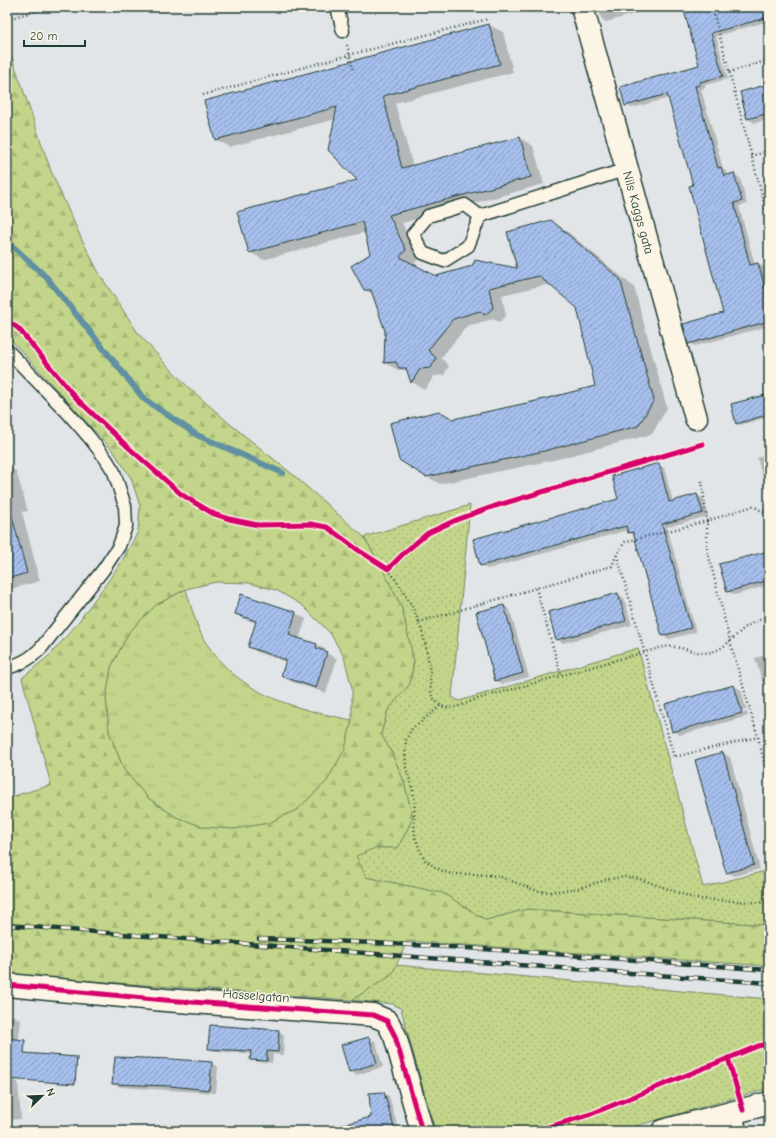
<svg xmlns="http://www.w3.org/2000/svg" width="776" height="1138" viewBox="0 0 776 1138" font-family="'Comic Neue',sans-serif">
<defs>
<pattern id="grass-tufts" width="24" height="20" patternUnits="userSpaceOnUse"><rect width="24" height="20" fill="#c3d58a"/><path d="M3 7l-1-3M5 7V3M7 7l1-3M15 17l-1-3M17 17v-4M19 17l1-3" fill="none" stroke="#a7b878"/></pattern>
<pattern id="forest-firs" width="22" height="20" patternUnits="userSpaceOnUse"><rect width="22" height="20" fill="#c3d58a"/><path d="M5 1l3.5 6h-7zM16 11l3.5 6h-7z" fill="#a7b878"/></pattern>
<pattern id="park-dots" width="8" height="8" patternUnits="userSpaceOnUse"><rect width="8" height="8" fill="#c3d58a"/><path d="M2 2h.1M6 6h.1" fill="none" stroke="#a7b878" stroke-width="1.8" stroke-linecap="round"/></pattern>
<pattern id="building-hatch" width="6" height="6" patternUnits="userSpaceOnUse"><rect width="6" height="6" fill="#a7bfed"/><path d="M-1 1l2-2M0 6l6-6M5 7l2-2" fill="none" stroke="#879cc1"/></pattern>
</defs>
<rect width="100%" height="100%" fill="#e2e5e7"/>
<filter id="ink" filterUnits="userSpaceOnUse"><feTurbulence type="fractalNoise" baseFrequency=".025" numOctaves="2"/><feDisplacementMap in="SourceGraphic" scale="8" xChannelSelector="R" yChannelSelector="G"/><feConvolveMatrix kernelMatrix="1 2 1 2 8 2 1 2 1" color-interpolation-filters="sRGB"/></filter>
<g filter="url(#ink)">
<path fill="url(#grass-tufts)" stroke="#71895f" d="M186,589c5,18 10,35 18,51 3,5 8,10 11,15 8,10 18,20 29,27 31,22 72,31 108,38l-7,29 -18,32 -29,28 -28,14 -36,6 -31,-2 -27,-10 -28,-19 -24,-28 -15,-38 -3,-34 5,-31 18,-35 27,-27z"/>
<path fill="url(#forest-firs)" stroke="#71895f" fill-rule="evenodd" d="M7,43l44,128 15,34 16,35 18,35 38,58 24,27 25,26 43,38 61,49 73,64 16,27 22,44 12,53 -4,23 -22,26 -7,24 10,17 13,30 9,37 -15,30h-23l-9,29 77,16 43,27 40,-11 243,16v41l-362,-25 -15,34 -40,25 -345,-25v-177l44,-13 -29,-107 28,-23 26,-30 43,-59 19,-34 2,-26 -9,-28 -17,-26 -102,-111 -5,-4zM216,582l33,1 27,7 26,15 28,28 14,24 8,31v32l-7,29 -18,32 -29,28 -29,14 -35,6 -31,-2 -27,-10 -28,-19 -24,-28 -15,-38 -3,-34 5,-31 18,-35 27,-27 30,-16z"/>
<g fill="url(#park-dots)" stroke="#71895f">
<path d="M470,505l-18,192 7,4 179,-53 65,239 66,-17v55l-242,-16 -41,11 -43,-27 -77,-16 -10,-21 19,-8h23l15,-30 -9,-37 -13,-30 -10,-17 7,-24 22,-26 4,-23 -12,-53 -22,-44 -16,-27z"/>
<path d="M396,965l373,34v89l-151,43 -39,-1 -3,1h-141l-34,-122 -8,-5 -41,-4 40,-25z"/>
</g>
<g fill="#0003" fill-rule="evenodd">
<path d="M598,7h61l-53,15 -5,-4z"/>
<path d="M695,7h74v14l-53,15 12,43 -23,6v3l-4,1 22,80 4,3 1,4 6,-2 6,4 7,26 -8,2 16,59 3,-1 6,3 5,19v40l-74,20 -6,-3 36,-29 -31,-128 -25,-88 -37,10 -6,-3 74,-39z"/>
<path d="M489,25l14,7 10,40 -118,31 18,63 107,-28 13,8 11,38 -142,39 17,35 -6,7 23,12 82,-8 33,-48 13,8 70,58 33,121 -15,26 -94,25 -118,25 -14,-8 27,-56 83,-18 60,-15 -18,-80 -28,-23 -48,11 4,21 -7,6 -6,-3 -26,7 -26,32 8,8 -5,9 -10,1 -9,14 -13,-8 -4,-10 -4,-2h-6l-13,-7 1,-32 -12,-36 -9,-5 6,-35 -5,-23 -103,28 -13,-8 109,-71 -23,-62 -107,28 -13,-8 -11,-37z"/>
<path d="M769,85v34l-14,4 -7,-4 -7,-26z"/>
<path d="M769,395v22l-29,8 -3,-2z"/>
<path d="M769,454v46l-12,-42z"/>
<path d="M658,464l6,4 9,34 24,-7 6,3 5,18 -41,11 29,105 -27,7 -6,-3 -28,-100 -6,-4 -1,-2 -141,39 -6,-4 139,-66z"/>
<path d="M7,466l9,5 12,40 -6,1 18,69 -33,9z"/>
<path d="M769,552v33l-34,10 -7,-4z"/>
<path d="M618,594l6,4 8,27 -69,18 -7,-4z"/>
<path d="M504,606l6,4 19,67 -27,7 -6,-4z"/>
<path d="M296,613l10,6 -7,20 18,6 10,5 -1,3 11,6 -11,34 -34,-11 -10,-6 5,-14 -28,-9 -10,-6 7,-24 -10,-3 -10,-6z"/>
<path d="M769,654v33h-1l-5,-3 -8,-26z"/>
<path d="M734,686l7,4 7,26 -68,19 -7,-4zM746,710l1,2 -70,19v-2z"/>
<path d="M723,753l7,4 30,112 -26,7 -7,-4z"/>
<path d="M7,1015l7,1 7,4 -4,34h-10z"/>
<path d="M211,1026l68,5 5,4 -1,20 -10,-1 -1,9 -15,-1 -6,-3 1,-5 -38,-3 -5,-3z"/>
<path d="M369,1038l7,4 7,25 -27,8 -6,-4z"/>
<path d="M211,1063l7,4 -2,26 -96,-6 -7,-4z"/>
<path d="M7,1079h5l6,3 3,37 -14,1z"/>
<path d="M383,1093l6,3 10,35h-29l2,-13z"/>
</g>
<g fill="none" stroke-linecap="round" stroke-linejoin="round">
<path stroke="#6090a2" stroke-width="6" d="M7,241l40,37 97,121 53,36 86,38"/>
</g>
<g fill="url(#building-hatch)" stroke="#1f3d34">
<path d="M683,7h86v10l-58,16 12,43 -23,6v3l-5,1 23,82 3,-1 3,9 10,-3 8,28 -8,2 16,62 8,-2 11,38v20l-81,23 -5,-20 40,-11 -34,-127 4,-1 -26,-91 -42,12 -5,-19 79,-22z"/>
<path d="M489,24l11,40 -117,32 19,72 118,-31 11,40 -142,38 17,35 -6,7 36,19 36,-10 3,-6 42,8 -10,-36 44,-12 69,59 34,121 -16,26 -94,25 -118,26 -27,-17 -9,-37 49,-12 14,8 83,-18 59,-15 -18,-78 -38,-32 -50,12 4,20 -8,7 -5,-4 -27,8 -25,31 8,8 -5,10 -11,1 -9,14 -5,-15h-7l-3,-6 -12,1 1,-32 -14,-41h-7l-13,-24 19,-12 -8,-32 -113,31 -12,-41 120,-32 -29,-30 9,-43 -122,33 -11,-39z"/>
<path d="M769,84v29l-22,6 -7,-27z"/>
<path d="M769,394v20l-33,10 -5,-20z"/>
<path d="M659,463l10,39 28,-8 6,19 -41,11 29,104 -29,8 -29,-104 -5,1 -2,-7 -146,40 -7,-27 145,-40 -6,-23z"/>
<path d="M12,516l15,57 -20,6v-62z"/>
<path d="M769,551v29l-42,12 -8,-28z"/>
<path d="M618,593l8,28 -70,19 -8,-28z"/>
<path d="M241,594l55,18 -7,23 28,9 -1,4 11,4 -11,36 -35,-12 5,-16 -38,-13 8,-26 -21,-7z"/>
<path d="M504,605l19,68 -28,8 -19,-69z"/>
<path d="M734,685l8,28 -70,19 -7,-28z"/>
<path d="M723,752l31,113 -28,8 -31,-113z"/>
<path d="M210,1025l69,5 -1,22 -11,-1v10l-17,-1 1,-9 -43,-2z"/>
<path d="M369,1037l8,26 -28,9 -8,-27z"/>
<path d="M7,1038l18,2 -1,13 53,4 -2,27 -68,-5z"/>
<path d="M115,1057l57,2 40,3 -3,28 -39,-4 -58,-2z"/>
<path d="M384,1092l11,39h-56l-1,-5 33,-9 -2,-24z"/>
</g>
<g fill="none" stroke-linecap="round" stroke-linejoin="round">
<defs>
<g id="lane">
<path d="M337,7l6,24"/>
<path d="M480,216l-15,-11 -37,11 -15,18 10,19 21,8 24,-15 12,-30 147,-47"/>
<path d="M7,350l62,64 20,23 17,22 8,13 11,34 1,20 -7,20 -16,24 -62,78c-11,11 -18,15 -34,20"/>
</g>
<g id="street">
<path id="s1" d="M582,7l114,411"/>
<path d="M7,985l158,15 208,15 14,6 8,15 27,95"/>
<path d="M731,1113l4,18"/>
<path d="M663,1131l106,-28"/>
</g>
</defs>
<use href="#lane" stroke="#1f3d34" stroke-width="15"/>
<use href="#street" stroke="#1f3d34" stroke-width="25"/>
<g stroke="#1f3d34" stroke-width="2.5" stroke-dasharray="1 3" stroke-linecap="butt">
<path d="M712,7l57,214"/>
<path d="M673,8l2,-1"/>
<path d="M7,19l44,-12"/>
<path d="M347,45l6,24"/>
<path d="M729,72l40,-12"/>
<path d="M203,95l146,-40 139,-36"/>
<path d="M751,156l18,-5"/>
<path d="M702,481l5,40 46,-15 16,9"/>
<path d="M617,555l57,202 84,-20"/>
<path d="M388,569c22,30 34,52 40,89 1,7 2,14 2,21 1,10 0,19 9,25 10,9 27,-1 38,-5l186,-52c18,-3 32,9 49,5 15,-4 24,-19 37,-27 6,-4 13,-6 20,-8"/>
<path d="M536,588l25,87"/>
<path d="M419,622l193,-56 5,-12 8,-12 82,-21v28l23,92 28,96 11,46"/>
<path d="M440,706l-29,24 -5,10 -1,13 1,15 6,19 3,15 -1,19 1,16 5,13 5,10 10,7 12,6 11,1h14l26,2 40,15 13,1 15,-2 13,-2 30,-9 16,-2 15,2 56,20 73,4"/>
</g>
<use href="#lane" stroke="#fcf5e5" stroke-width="12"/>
<use href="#street" stroke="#fcf5e5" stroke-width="22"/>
<defs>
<g id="rail">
<path d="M7,925l511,40 251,18"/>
<path d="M259,939c171,4 340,18 510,31"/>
</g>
</defs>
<use href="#rail" stroke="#1f3d34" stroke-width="4.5"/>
<use href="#rail" stroke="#fcf5e5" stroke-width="3" stroke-dasharray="9" stroke-linecap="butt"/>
<defs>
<g id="cycleway">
<path d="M7,320l12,9 56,68 54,51 52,46 11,7 22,13 15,5 29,6 53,-1 16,3 31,23 30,19 17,-17 23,-19 28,-13 39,-14 208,-62"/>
<path d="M7,985l158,15 208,15 14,6 8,15 27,95"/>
<path d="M728,1058l15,52"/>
<path d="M536,1131l55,-17 123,-50 44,-18 11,-2"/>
</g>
</defs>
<use href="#cycleway" stroke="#fcf5e5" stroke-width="8"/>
<use href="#cycleway" stroke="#d6006c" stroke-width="5"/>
</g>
</g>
<g text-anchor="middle" stroke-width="3" stroke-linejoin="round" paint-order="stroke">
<g font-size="13" fill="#1f3d34" stroke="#fcf5e5">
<text dy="5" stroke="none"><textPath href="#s1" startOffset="213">Nils Kaggs gata</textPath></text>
<text transform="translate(256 995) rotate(4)" y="5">Hasselgatan</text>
</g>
</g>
<rect width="776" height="1138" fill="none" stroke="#fcf5e5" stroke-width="24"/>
<rect x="12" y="12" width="752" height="1114" fill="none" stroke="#1f3d34" stroke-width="1.5" filter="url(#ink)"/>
<g transform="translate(42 1096) rotate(67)" stroke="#fcf5e5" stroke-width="3" paint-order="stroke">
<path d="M0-3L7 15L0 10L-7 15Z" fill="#1f3d34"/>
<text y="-6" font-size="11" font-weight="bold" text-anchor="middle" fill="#1f3d34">N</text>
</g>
<path d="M24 40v6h61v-6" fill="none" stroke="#1f3d34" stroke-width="2"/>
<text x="30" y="40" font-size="12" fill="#1f3d34" stroke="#fcf5e5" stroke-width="3" paint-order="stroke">20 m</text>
</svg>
